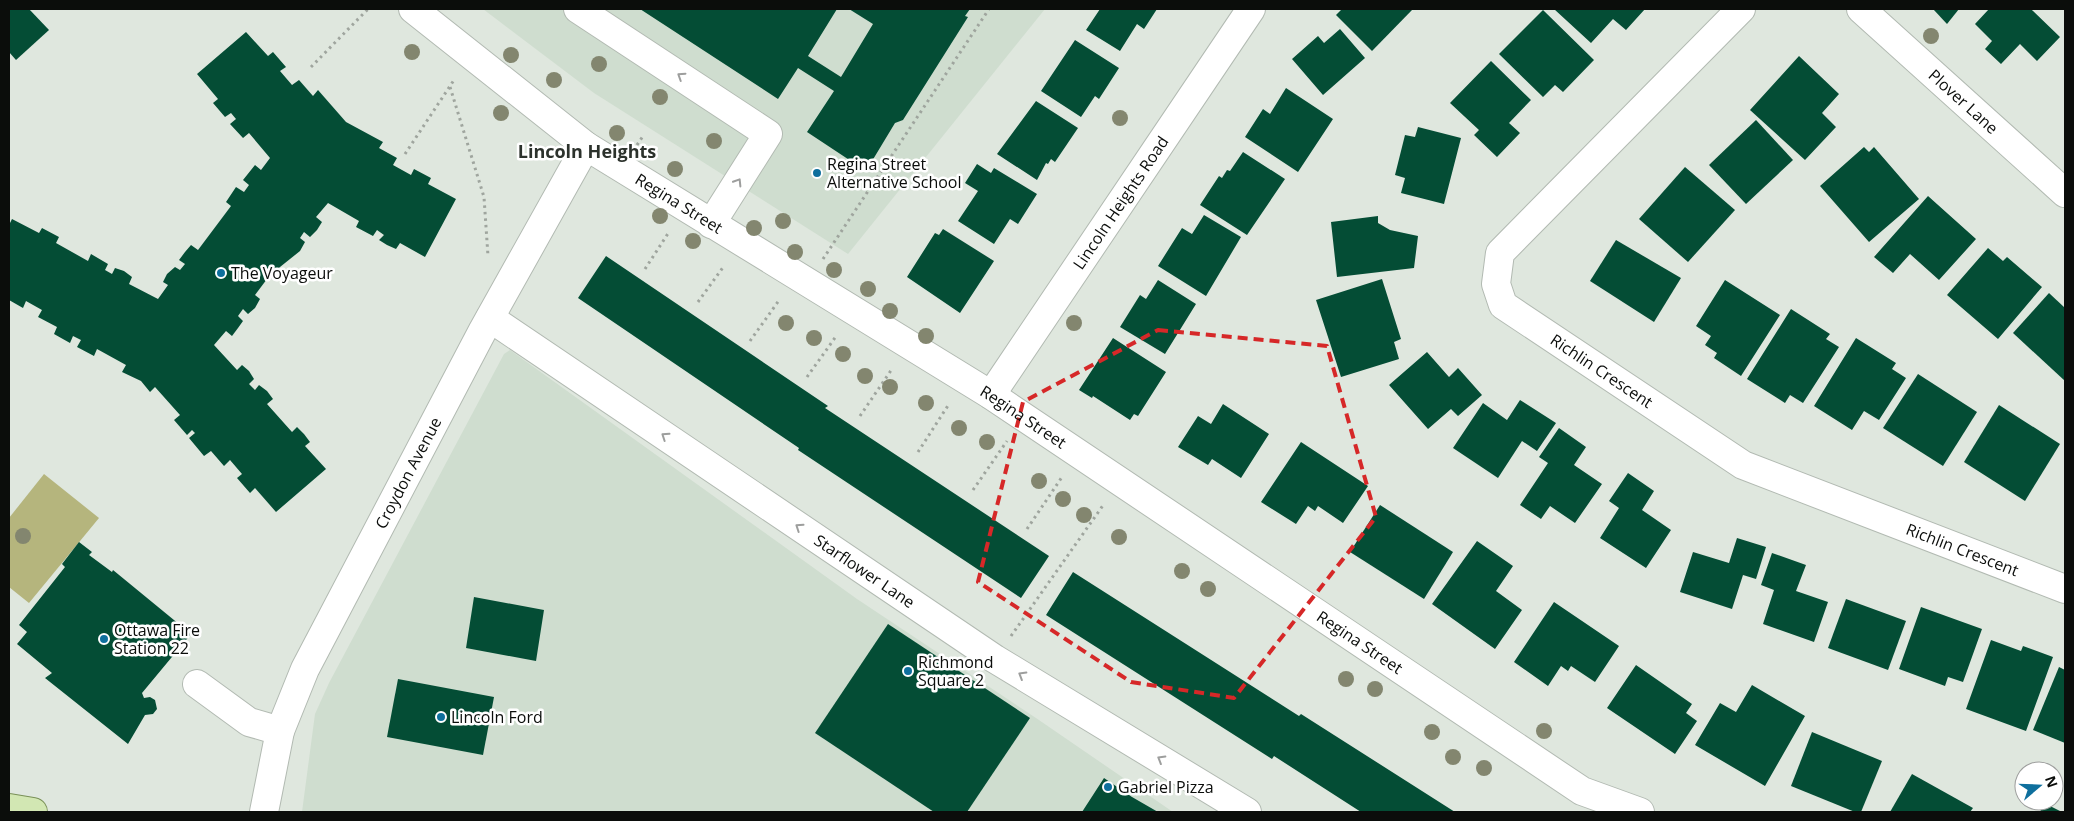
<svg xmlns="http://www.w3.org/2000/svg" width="2074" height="821" viewBox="0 0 2074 821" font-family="'Open Sans',sans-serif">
<rect width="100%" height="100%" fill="#dfe7de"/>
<g fill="#cfddcf">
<path d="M483,9h562l-197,245 -254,-161z"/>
<path d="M510,350l347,249 179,119 137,94h-871l13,-98 14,-31 175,-329z"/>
</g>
<path fill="#b5b57d" d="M44,474l55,44 -70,85 -20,-16v-69z"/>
<g fill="#044d35">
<path d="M9,9h20l20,21 -33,30 -7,-8z"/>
<path d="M640,9h197l-29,47 33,21 32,-53 -24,-15h121l-5,7 3,1 -65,103 -8,3 -29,48 -59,-39 27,-41 -36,-23 -20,31z"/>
<path d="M1100,9h57l-13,20 -7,-5 -17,27 -34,-21z"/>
<path d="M1342,9h71l-41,42 -36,-36z"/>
<path d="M1554,9h91l-19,21 -13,-11 -22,24z"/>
<path d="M1933,9h26l-12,15z"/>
<path d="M1989,9h42l29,28 -23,24 -17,-17 -19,20 -16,-15 7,-8 -17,-17z"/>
<path d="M1543,10l51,50 -31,32 -8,-7 -12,12 -44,-43z"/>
<path d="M1340,29l25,29 -42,37 -31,-36 26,-23 6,7z"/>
<path d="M246,32l22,24 5,-4 13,15 -6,4 12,14 7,-5 14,16 5,-6 28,32 37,20 -4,6 18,10 -4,7 18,10 3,-6 17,9 -3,6 28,15 -31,58 -25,-14 -4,6 -9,-4 -8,-5 5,-5 -7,-5 -4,6 -17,-9 3,-6 -31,-18 -12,14 6,5 -5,8 -7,7 -6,-5 -4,6 5,4 -5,9 -30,24 -15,20 5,4 -5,9 -7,6 -5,-5 -5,7 5,5 -5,7 -6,8 -6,-5 -12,14 23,25 5,-5 7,6 5,8 -5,5 6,6 4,-5 8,6 6,8 -6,5 25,28 5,-5 7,7 6,8 -5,4 21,23 -50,43 -21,-24 -5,5 -13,-15 5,-4 -12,-14 -6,6 -13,-15 -7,5 -15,-18 6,-5 -3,-3 -5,5 -13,-15 6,-5 -25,-28 -5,5 -9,-11 -19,-9 4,-7 -29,-16 -3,7 -17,-9 4,-7 -8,-4 -3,7 -16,-9 3,-7 -19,-10 4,-7 -16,-9 -3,7 -14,-8v-75l3,-6 27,14 3,-5 17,9 -3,6 32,18 3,-7 17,10 -3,6 7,4 3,-6 9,3 8,6 -3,7 29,15 10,-14 -5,-3 4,-8 8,-7 5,3 5,-6 -6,-4 6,-8 6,-7 7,5 33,-44 -5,-4 10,-15 8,5 5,-7 -6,-5 12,-15 6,5 9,-12 -21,-25 -6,5 -13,-14 6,-5 -5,-6 -6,4 -12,-14 5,-4 -21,-25z"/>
<path d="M1075,40l44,28 -20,31 -4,-3 -14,21 -40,-26z"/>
<path d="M1799,56l40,38 -17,19 14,14 -31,33 -55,-50z"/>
<path d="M1491,61l40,39 -22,23 11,10 -23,24 -23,-22 5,-5 -29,-27z"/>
<path d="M1286,88l47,31 -35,53 -53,-35 18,-28 7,5z"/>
<path d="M1036,101l42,27 -23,34 -4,-3 -3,5 -2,-1 -9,17 -40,-26z"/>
<path d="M1756,120l37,40 -47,44 -37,-39z"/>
<path d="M1418,127l43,11 -17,66 -43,-11 4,-15 -10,-3 10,-40 10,2z"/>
<path d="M1864,147l5,5 5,-5 45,52 -50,43 -49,-56z"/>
<path d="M1243,152l42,27 -38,56 -47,-30 19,-29 3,2 5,-8 3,1z"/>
<path d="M977,164l14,9 3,-5 43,26 -19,30 -8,-5 -16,25 -36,-23 20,-30 -13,-8z"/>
<path d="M1685,167l50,43 -47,52 -49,-43z"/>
<path d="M1928,196l48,43 -37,41 -29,-26 -17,19 -19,-16z"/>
<path d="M1204,215l37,22 -35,59 -48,-30 24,-38 10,6z"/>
<path d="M1378,216v7l12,7 28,6 -4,32 -77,9 -6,-55z"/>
<path d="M943,229l51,32 -34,52 -53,-36 28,-44 4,2z"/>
<path d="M1616,240l65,38 -27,44 -64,-41z"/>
<path d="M1988,248l15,13 4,-4 35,30 -44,52 -51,-44z"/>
<path d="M606,256l222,150 -3,2 224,148 -28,42 -223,-148 1,-2 -221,-150z"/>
<path d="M1382,279l19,60 -7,3 5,17 -58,18 -25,-77z"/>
<path d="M1158,280l38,24 -31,50 -45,-27 20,-32 6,4z"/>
<path d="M1725,280l55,35 -39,61 -27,-18 3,-5 -12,-8 6,-9 -15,-10z"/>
<path d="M2049,293l16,15v73l-52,-48z"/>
<path d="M1791,309l39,25 -4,5 13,8 -36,56 -13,-8 -5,8 -38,-24z"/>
<path d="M1113,338l53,34 -28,44 -4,-2 -4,6 -37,-24 -1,2 -13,-8z"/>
<path d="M1856,338l40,25 -4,6 14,9 -27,42 -15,-9 -12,19 -38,-24z"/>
<path d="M1427,352l22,25 9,-9 24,27 -24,21 -7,-7 -23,20 -39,-44z"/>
<path d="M1918,374l59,38 -34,54 -60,-38z"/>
<path d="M1520,400l36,23 -19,28 -15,-10 -24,37 -45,-30 30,-45 24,17z"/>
<path d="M1223,404l46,30 -28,44 -29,-19 -4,6 -30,-18 20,-31 13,8z"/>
<path d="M1999,405l61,39 -35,57 -61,-39z"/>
<path d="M1559,428l27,19 -12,18 28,19 -27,39 -25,-17 -9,13 -21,-14 28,-42 -9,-6z"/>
<path d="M1301,442l67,44 -25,37 -25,-17 -3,5 -7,-5 -12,18 -35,-22z"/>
<path d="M1628,473l26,18 -12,19 29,20 -25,38 -46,-30 19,-30 -10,-7z"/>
<path d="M1380,505l73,47 -29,47 -74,-47z"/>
<path d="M1737,538l29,9 -10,32 -13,-4 -11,34 -52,-17 13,-40 36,11z"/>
<path d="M1477,541l36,25 -17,25 26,19 -27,39 -63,-45z"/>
<path d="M79,542l13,10 -3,3 23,17 1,-2 78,64 -49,59 2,5 6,-1 5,3 2,9 -4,5 -8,1 -17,29 -83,-66 7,-5 -35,-29 10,-12 -8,-7 46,-58 -3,-3z"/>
<path d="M1772,553l34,12 -10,26 32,11 -14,40 -51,-18 11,-34 -13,-5z"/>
<path d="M1073,572l226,144 2,-2 154,98h-94l-87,-56 -2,3 -226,-144z"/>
<path d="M474,597l70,13 -8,51 -70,-13z"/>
<path d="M1846,599l60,22 -18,49 -60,-22z"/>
<path d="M1554,602l65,44 -24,36 -24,-16 -3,5 -7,-5 -13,20 -34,-24z"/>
<path d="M1921,607l61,22 -19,53 -15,-5 -3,9 -46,-17z"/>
<path d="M888,624l142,94 -63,94h-33l-119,-79z"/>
<path d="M1991,640l30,11 2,-5 30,11 -27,74 -60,-22z"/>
<path d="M1636,665l56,39 -6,9 11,8 -22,33 -68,-46z"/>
<path d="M2059,667l6,3v73l-32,-13z"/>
<path d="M398,679l96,18 -11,58 -96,-18z"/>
<path d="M1752,685l53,31 -40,70 -70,-41 25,-42 16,9z"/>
<path d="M1812,732l70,29 -21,51h-6l-64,-26z"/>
<path d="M1912,774l61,34 -3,4h-80z"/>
<path d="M1104,778l28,19 26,15h-76z"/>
<path d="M2044,803l18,9h-22z"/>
</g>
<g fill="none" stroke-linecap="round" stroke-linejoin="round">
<defs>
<g id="minor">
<path id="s1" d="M413,9l173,137 405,249 591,396 58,21"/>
<path d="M578,9l190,125 -57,90"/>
<path id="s2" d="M1741,9l-241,244 -4,31 7,21 240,160 322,124"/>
<path id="s3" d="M1861,9l204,184"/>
<path id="s4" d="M490,318l505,341 252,153"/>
<path id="s5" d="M991,395l260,-386"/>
<path d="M197,684l52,38 31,9"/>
<path id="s6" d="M264,812l16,-81 25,-62 178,-339 103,-184"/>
</g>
<path id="major" d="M9,808l24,4"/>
</defs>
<use href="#minor" stroke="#b2bab2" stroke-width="30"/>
<use href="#major" stroke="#799057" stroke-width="30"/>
<g stroke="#9fa59e" stroke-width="3" stroke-dasharray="2.5 4" stroke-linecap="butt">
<path d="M311,67l57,-58"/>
<path d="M450,87l34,110 4,59"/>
<path d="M637,145l6,-9"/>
<path d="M405,154l49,-74"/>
<path d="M823,259l166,-250"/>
<path d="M645,269l24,-37"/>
<path d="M698,302l26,-36"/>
<path d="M750,341l30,-42"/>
<path d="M807,377l30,-42"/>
<path d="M860,416l32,-47"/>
<path d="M918,452l31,-48"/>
<path d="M973,490l34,-49"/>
<path d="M1027,529l35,-52"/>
<path d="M1011,636l93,-132"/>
</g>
<use href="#minor" stroke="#fff" stroke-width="28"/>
<use href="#major" stroke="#d2e7b3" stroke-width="28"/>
</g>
<g fill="#83866f">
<circle cx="1931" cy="36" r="8"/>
<circle cx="412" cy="52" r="8"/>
<circle cx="511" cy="55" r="8"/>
<circle cx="599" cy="64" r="8"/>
<circle cx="554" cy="80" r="8"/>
<circle cx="660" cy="97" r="8"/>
<circle cx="501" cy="113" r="8"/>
<circle cx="1120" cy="118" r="8"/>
<circle cx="617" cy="133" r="8"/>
<circle cx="714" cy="141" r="8"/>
<circle cx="675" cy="169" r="8"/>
<circle cx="660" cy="216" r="8"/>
<circle cx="783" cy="221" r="8"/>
<circle cx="754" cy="228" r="8"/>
<circle cx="693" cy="241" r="8"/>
<circle cx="795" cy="252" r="8"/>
<circle cx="834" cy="270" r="8"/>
<circle cx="868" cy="289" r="8"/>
<circle cx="890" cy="311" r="8"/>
<circle cx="786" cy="323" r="8"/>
<circle cx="1074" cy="323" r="8"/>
<circle cx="926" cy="336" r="8"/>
<circle cx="814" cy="338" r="8"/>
<circle cx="843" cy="354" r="8"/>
<circle cx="865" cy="376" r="8"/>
<circle cx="890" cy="387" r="8"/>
<circle cx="926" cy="403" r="8"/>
<circle cx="959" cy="428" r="8"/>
<circle cx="987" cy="442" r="8"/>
<circle cx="1039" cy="481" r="8"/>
<circle cx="1063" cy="499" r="8"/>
<circle cx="1084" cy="515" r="8"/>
<circle cx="23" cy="536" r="8"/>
<circle cx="1119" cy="537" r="8"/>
<circle cx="1182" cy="571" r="8"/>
<circle cx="1208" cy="589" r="8"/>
<circle cx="1346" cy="679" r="8"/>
<circle cx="1375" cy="689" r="8"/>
<circle cx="1544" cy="731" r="8"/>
<circle cx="1432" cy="732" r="8"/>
<circle cx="1453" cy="757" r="8"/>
<circle cx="1484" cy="768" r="8"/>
</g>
<defs><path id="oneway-chevron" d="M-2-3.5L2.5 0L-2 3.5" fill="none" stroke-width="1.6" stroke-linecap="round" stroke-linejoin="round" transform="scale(1.25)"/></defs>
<g stroke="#9d9e9d">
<use href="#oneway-chevron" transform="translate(681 76) rotate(-147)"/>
<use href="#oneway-chevron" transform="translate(738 182) rotate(-58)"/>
<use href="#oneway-chevron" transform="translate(665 436) rotate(-146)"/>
<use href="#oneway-chevron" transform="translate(799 527) rotate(-146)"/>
<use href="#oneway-chevron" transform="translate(1022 675) rotate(-149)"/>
<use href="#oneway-chevron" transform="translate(1161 759) rotate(-149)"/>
</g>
<path fill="none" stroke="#d62828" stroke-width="4" stroke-dasharray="10 6" stroke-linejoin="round" d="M1158,330l169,16 49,171 -142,181 -103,-16 -153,-100 45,-180z"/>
<g fill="#0e6f9d" stroke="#fff" stroke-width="2">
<circle cx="817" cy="173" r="5"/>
<circle cx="221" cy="273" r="5"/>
<circle cx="104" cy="639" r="5"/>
<circle cx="908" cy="671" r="5"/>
<circle cx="441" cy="717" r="5"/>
<circle cx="1108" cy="787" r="5"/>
</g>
<g text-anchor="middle" stroke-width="5" stroke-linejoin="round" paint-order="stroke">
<g font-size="16" fill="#0b0d0b" stroke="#fff">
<text dy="6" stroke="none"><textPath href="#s3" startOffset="138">Plover Lane</textPath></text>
<text dy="6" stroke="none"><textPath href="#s5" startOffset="232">Lincoln Heights Road</textPath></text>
<text dy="6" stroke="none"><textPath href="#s1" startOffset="330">Regina Street</textPath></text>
<text dy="6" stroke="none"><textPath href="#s2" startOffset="515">Richlin Crescent</textPath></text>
<text dy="6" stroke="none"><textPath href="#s1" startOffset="735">Regina Street</textPath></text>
<text dy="6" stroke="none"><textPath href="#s6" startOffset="371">Croydon Avenue</textPath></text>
<text dy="6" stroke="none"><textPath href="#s2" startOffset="920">Richlin Crescent</textPath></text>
<text dy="6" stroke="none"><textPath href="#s4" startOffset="452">Starflower Lane</textPath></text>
<text dy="6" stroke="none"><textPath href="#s1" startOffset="1140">Regina Street</textPath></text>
</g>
<g font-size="16" fill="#0b0d0b" stroke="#fff" text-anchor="start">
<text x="827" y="170">Regina Street<tspan x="827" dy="18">Alternative School</tspan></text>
<text x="231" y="279">The Voyageur</text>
<text x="114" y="636">Ottawa Fire<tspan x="114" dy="18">Station 22</tspan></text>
<text x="918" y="668">Richmond<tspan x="918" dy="18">Square 2</tspan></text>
<text x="451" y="723">Lincoln Ford</text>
<text x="1118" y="793">Gabriel Pizza</text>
</g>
<g font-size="18" font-weight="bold" fill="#2c322c" stroke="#fff">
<text x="587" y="158">Lincoln Heights</text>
</g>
</g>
<rect width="2074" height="821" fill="none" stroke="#0b0d0b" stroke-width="20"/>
<g transform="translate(2039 786) rotate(71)"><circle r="24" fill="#ffffff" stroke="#9d9e9d"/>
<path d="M0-4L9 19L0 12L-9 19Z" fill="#0e6f9d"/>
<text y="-8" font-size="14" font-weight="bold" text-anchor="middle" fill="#0b0d0b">N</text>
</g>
</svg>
